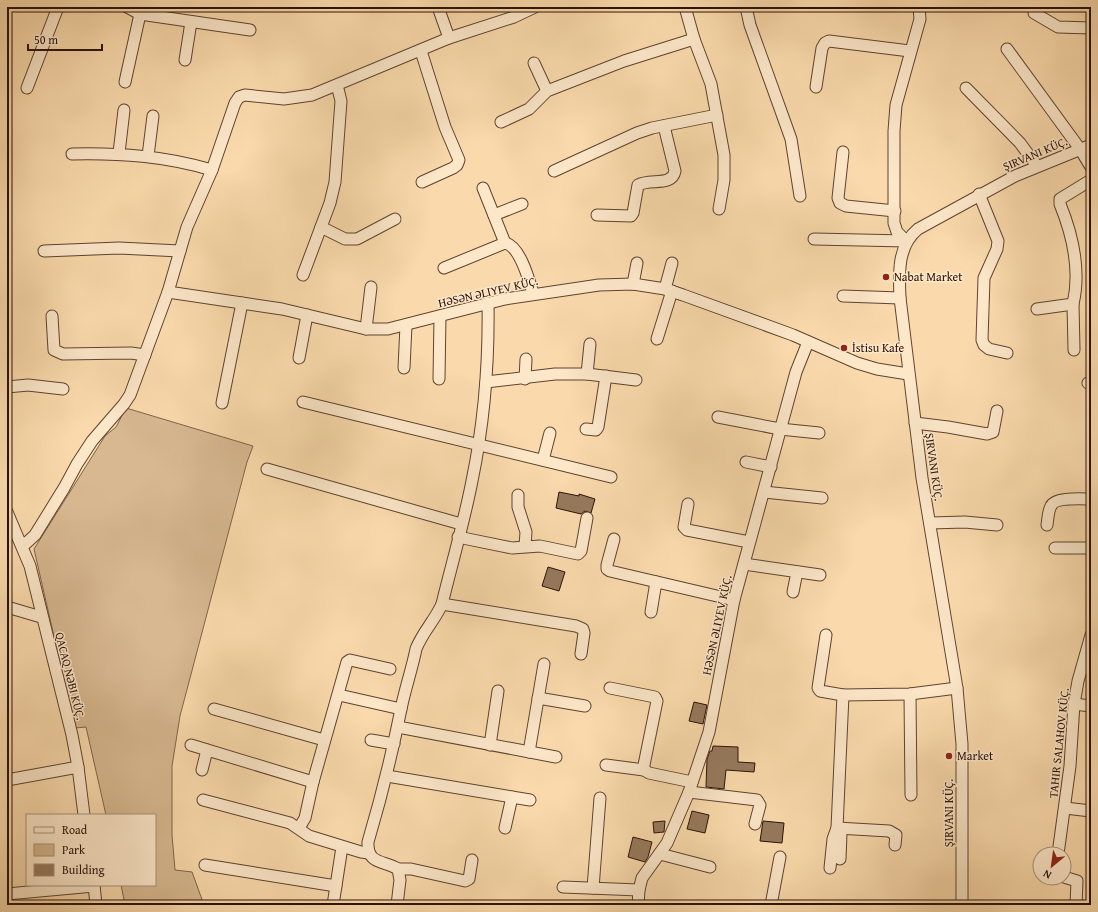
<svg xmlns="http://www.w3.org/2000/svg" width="1098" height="912" viewBox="0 0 1098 912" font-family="'Gentium Book Plus',serif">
<rect width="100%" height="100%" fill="#fadaac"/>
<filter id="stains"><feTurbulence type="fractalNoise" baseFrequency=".005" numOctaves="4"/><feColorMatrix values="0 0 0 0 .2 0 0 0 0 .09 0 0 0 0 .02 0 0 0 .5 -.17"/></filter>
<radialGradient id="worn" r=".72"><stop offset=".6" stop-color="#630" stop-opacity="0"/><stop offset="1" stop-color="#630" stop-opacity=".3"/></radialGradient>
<path fill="#d7b890" stroke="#80644c" d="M126,408l127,38 -6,16 -67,254 -8,50v69l3,35 17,2 12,33h-79l-4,-20h34v-70h-49l-20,-88 -11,1 -41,-179 71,-113 11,-9z"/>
<g fill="#967a5d" stroke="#2a1107">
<path d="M559,492l20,4v-2l16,5 -4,14 -6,-2 -4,3 -25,-6z"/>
<path d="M548,567l17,5 -6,19 -17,-5z"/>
<path d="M694,702l13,3 -4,19 -14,-3z"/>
<path d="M713,746l25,1v15l17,1 -1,9 -28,-2 -2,19 -18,-2 1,-28 3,-8h2z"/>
<path d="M692,811l17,4 -4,18 -18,-4z"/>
<path d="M665,821l-1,11 -10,1 -1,-11z"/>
<path d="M763,821l21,2 -2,20 -22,-2z"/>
<path d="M633,837l19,5 -4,15 -3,5 -17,-5z"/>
</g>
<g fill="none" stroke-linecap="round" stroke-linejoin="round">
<defs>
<g id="minor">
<path d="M127,7l13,7 110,16"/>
<path d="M438,7l11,31"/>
<path d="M685,7l9,32 17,45 13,71v25l-5,29"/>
<path d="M746,7l4,18 41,114 9,57"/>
<path d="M1034,13l24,14 33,1"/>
<path d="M1007,49l73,100 11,18"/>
<path d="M421,51l24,76 14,33 -2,5 -4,3 -31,14"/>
<path d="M185,60l6,-38"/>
<path d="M534,63l13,28"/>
<path d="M125,82l15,-68"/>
<path d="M816,87l6,-39 3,-5 4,-2 81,10"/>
<path d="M27,88l31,-81"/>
<path d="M966,88l54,55 17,23"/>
<path d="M501,122l28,-13 18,-18 77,-30 70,-22"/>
<path d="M843,152l-5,46 2,5 6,3 49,5"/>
<path d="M119,153l5,-43"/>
<path d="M72,154c49,-1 93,2 140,16"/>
<path d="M148,156l5,-40"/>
<path d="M554,171l83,-38 15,-5 65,-13"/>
<path d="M483,188l22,55"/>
<path d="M979,194l19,47 -1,8 -13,29 -2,62 2,5 5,4 18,4"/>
<path d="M494,215l28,-11"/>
<path d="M597,215l34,1 2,-3 5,-28c12,-7 34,2 37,-14l-11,-45"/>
<path d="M321,227l24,12h12l38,-20"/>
<path d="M814,239l92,2"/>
<path d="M906,241l-9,-9 -3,-9v-92l2,-26 24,-86 -1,-12"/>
<path d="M44,251l75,-3 61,3"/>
<path d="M444,268l61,-25c15,3 24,37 28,50"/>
<path d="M303,275l27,-72 5,-21 6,-81 -4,-16"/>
<path d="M633,284l4,-21"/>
<path d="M665,289l7,-26"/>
<path d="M168,292l114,17 84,20h22l117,-30 94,-14 34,-1 32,5 18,6 110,40 64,28 20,6 31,5"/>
<path d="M843,296l57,2"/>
<path d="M1073,304l1,46"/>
<path d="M1037,309l36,-5c8,-34 0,-68 -13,-100v-5l31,-19"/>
<path d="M52,316l2,34 9,4 68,-1 14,2"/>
<path d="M366,329l5,-42"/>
<path d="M657,339l15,-48"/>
<path d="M299,358l8,-43"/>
<path d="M404,368l2,-43"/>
<path d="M587,374l3,-30"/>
<path d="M439,379l1,-63"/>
<path d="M525,379l1,-20"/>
<path d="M486,382l69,-8h32l49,6"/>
<path d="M1088,383l3,-1"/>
<path d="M7,387l21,-2 35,4"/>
<path d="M303,402l308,75"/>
<path d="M222,403l20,-100"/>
<path d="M718,417l62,12 39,4"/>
<path d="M915,423l33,4 39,7 6,-2 4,-21"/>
<path d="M586,429l10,1 2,-3 8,-51"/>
<path d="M543,460l7,-27"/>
<path d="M746,462l25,5"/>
<path d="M267,469l194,55"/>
<path d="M764,492l58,6"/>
<path d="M518,495v12l8,25 -1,14"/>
<path d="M688,504l-4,23 3,3 62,12"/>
<path d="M7,512l23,54 42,169 6,32 6,48"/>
<path d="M930,523l35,-1 32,3"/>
<path d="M1047,525c1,-6 1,-14 4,-19 4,-9 31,-7 40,-7"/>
<path d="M458,537l54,11 28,-2 38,8 3,-3 6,-33"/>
<path d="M614,539l-7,26v4l3,2 124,29"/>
<path d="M23,546l12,-11 29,-47 13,-24 15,-23 32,-37 6,-9 38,-103 19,-65 25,-57 23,-67 4,-6 6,-2 39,4 28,-4 137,-57 65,-21 21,-10"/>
<path d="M1055,548h36"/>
<path d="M744,564l76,11"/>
<path d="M793,592l4,-20"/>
<path d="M442,604l134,22 7,3 1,4 -3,21"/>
<path d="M7,607l34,10"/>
<path d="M651,612l5,-30"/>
<path d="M826,635l-8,53 2,3 23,4"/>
<path d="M610,688l45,9 2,4 -13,64v5l5,3 43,9"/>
<path d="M910,694l1,101"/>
<path d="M339,695l62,14"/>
<path d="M538,698l47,8"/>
<path d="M1074,704l17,2"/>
<path d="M214,709l110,31"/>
<path d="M398,727l158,30"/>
<path d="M371,740l23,4"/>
<path d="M191,745l122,37"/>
<path d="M490,745l8,-54"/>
<path d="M529,752l15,-88"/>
<path d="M606,765l38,5"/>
<path d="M202,770l5,-20"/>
<path d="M387,776l143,24"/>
<path d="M7,780l71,-13"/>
<path d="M689,792l68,8 3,5 -5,19"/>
<path d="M203,800l87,23 19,13 52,16 8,1"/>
<path d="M1065,808l26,3"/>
<path d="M299,828l6,-10 8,-36 34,-120 3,-2 40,9"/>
<path d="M505,828l7,-31"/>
<path d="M837,828l52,3 7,4 -1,10"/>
<path d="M660,854l50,13"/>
<path d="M1058,854l12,-88 4,-62 4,-23 13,-46"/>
<path d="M840,859l1,-25"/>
<path d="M205,865l131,21"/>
<path d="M830,868l3,-29 4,-11 6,-133 67,-1 47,-6"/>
<path d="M398,869h13l54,12 4,-2 3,-19"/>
<path d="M1064,877l13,4 -1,24"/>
<path d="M94,885l2,20"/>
<path d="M563,887l76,3"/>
<path d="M593,888l7,-90"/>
<path d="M7,894l87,-8"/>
<path d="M333,905l9,-58"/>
<path d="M397,905l3,-25 -2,-11c-14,-9 -31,-4 -30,-27 13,-44 24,-88 33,-133 4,-20 11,-40 15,-60 6,-16 19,-29 26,-45 10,-41 22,-82 30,-123 12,-58 17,-119 16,-178"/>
<path d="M638,905l1,-15 3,-12 25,-35 22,-51 20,-60 25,-132 62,-228 12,-30"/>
<path d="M771,905l9,-48"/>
<path d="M962,905v-161l-5,-56 -35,-210 -22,-180c-1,-24 -3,-52 18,-69l97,-53 76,-31"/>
</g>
</defs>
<use href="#minor" stroke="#5e4330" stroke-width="13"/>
<use href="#minor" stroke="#fce7c9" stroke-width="11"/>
</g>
<g fill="#8f2418" stroke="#fce7c9" stroke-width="1.5">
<circle cx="886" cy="277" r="4"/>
<circle cx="844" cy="348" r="4"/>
<circle cx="949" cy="756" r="4"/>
</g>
<g text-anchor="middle" stroke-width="3" stroke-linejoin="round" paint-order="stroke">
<g font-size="12" fill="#2a1107" stroke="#fce7c9">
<text transform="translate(1035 154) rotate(-23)" y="4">ŞIRVANI KÜÇ.</text>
<text transform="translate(488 292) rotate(-13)" y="4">HƏSƏN ƏLIYEV KÜÇ.</text>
<text transform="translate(934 467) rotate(82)" y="4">ŞIRVANI KÜÇ.</text>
<text transform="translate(717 625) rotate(-78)" y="4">HƏSƏN ƏLIYEV KÜÇ.</text>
<text transform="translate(70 676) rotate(76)" y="4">QACAQ NƏBI KÜÇ.</text>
<text transform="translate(1059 743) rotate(-84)" y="4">TAHIR SALAHOV KÜÇ.</text>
<text transform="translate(949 813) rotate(-90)" y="4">ŞIRVANI KÜÇ.</text>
</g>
<g font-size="12" fill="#2a1107" stroke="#fce7c9" text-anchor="start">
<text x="894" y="281">Nabat Market</text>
<text x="852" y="352">İstisu Kafe</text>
<text x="957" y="760">Market</text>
</g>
</g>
<rect width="1098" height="912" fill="none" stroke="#fadaac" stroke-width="24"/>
<rect x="8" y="8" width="1082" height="896" fill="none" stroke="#2a1107" stroke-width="2"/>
<rect x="12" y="12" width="1074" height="888" fill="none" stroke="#2a1107"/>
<rect x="26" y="814" width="130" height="72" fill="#fce7c9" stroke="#a8917b"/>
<rect x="34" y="827" width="20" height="6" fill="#fce7c9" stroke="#a8917b"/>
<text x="62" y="834" font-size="12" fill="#2a1107">Road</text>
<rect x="34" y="844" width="20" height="12" fill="#d7b890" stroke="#a8917b"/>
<text x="62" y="854" font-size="12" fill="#2a1107">Park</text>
<rect x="34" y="864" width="20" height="12" fill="#967a5d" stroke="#a8917b"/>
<text x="62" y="874" font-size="12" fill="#2a1107">Building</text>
<g transform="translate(1052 866) rotate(209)"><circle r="19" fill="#fce7c9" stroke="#a8917b"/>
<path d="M0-3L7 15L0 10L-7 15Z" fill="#8f2418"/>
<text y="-6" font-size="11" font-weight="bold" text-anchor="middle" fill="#2a1107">N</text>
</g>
<path d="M28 44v6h74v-6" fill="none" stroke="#2a1107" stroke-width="2"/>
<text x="34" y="44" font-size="12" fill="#2a1107" stroke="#fce7c9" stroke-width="3" paint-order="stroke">50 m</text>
<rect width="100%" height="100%" filter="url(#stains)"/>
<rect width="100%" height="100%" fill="url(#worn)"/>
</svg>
